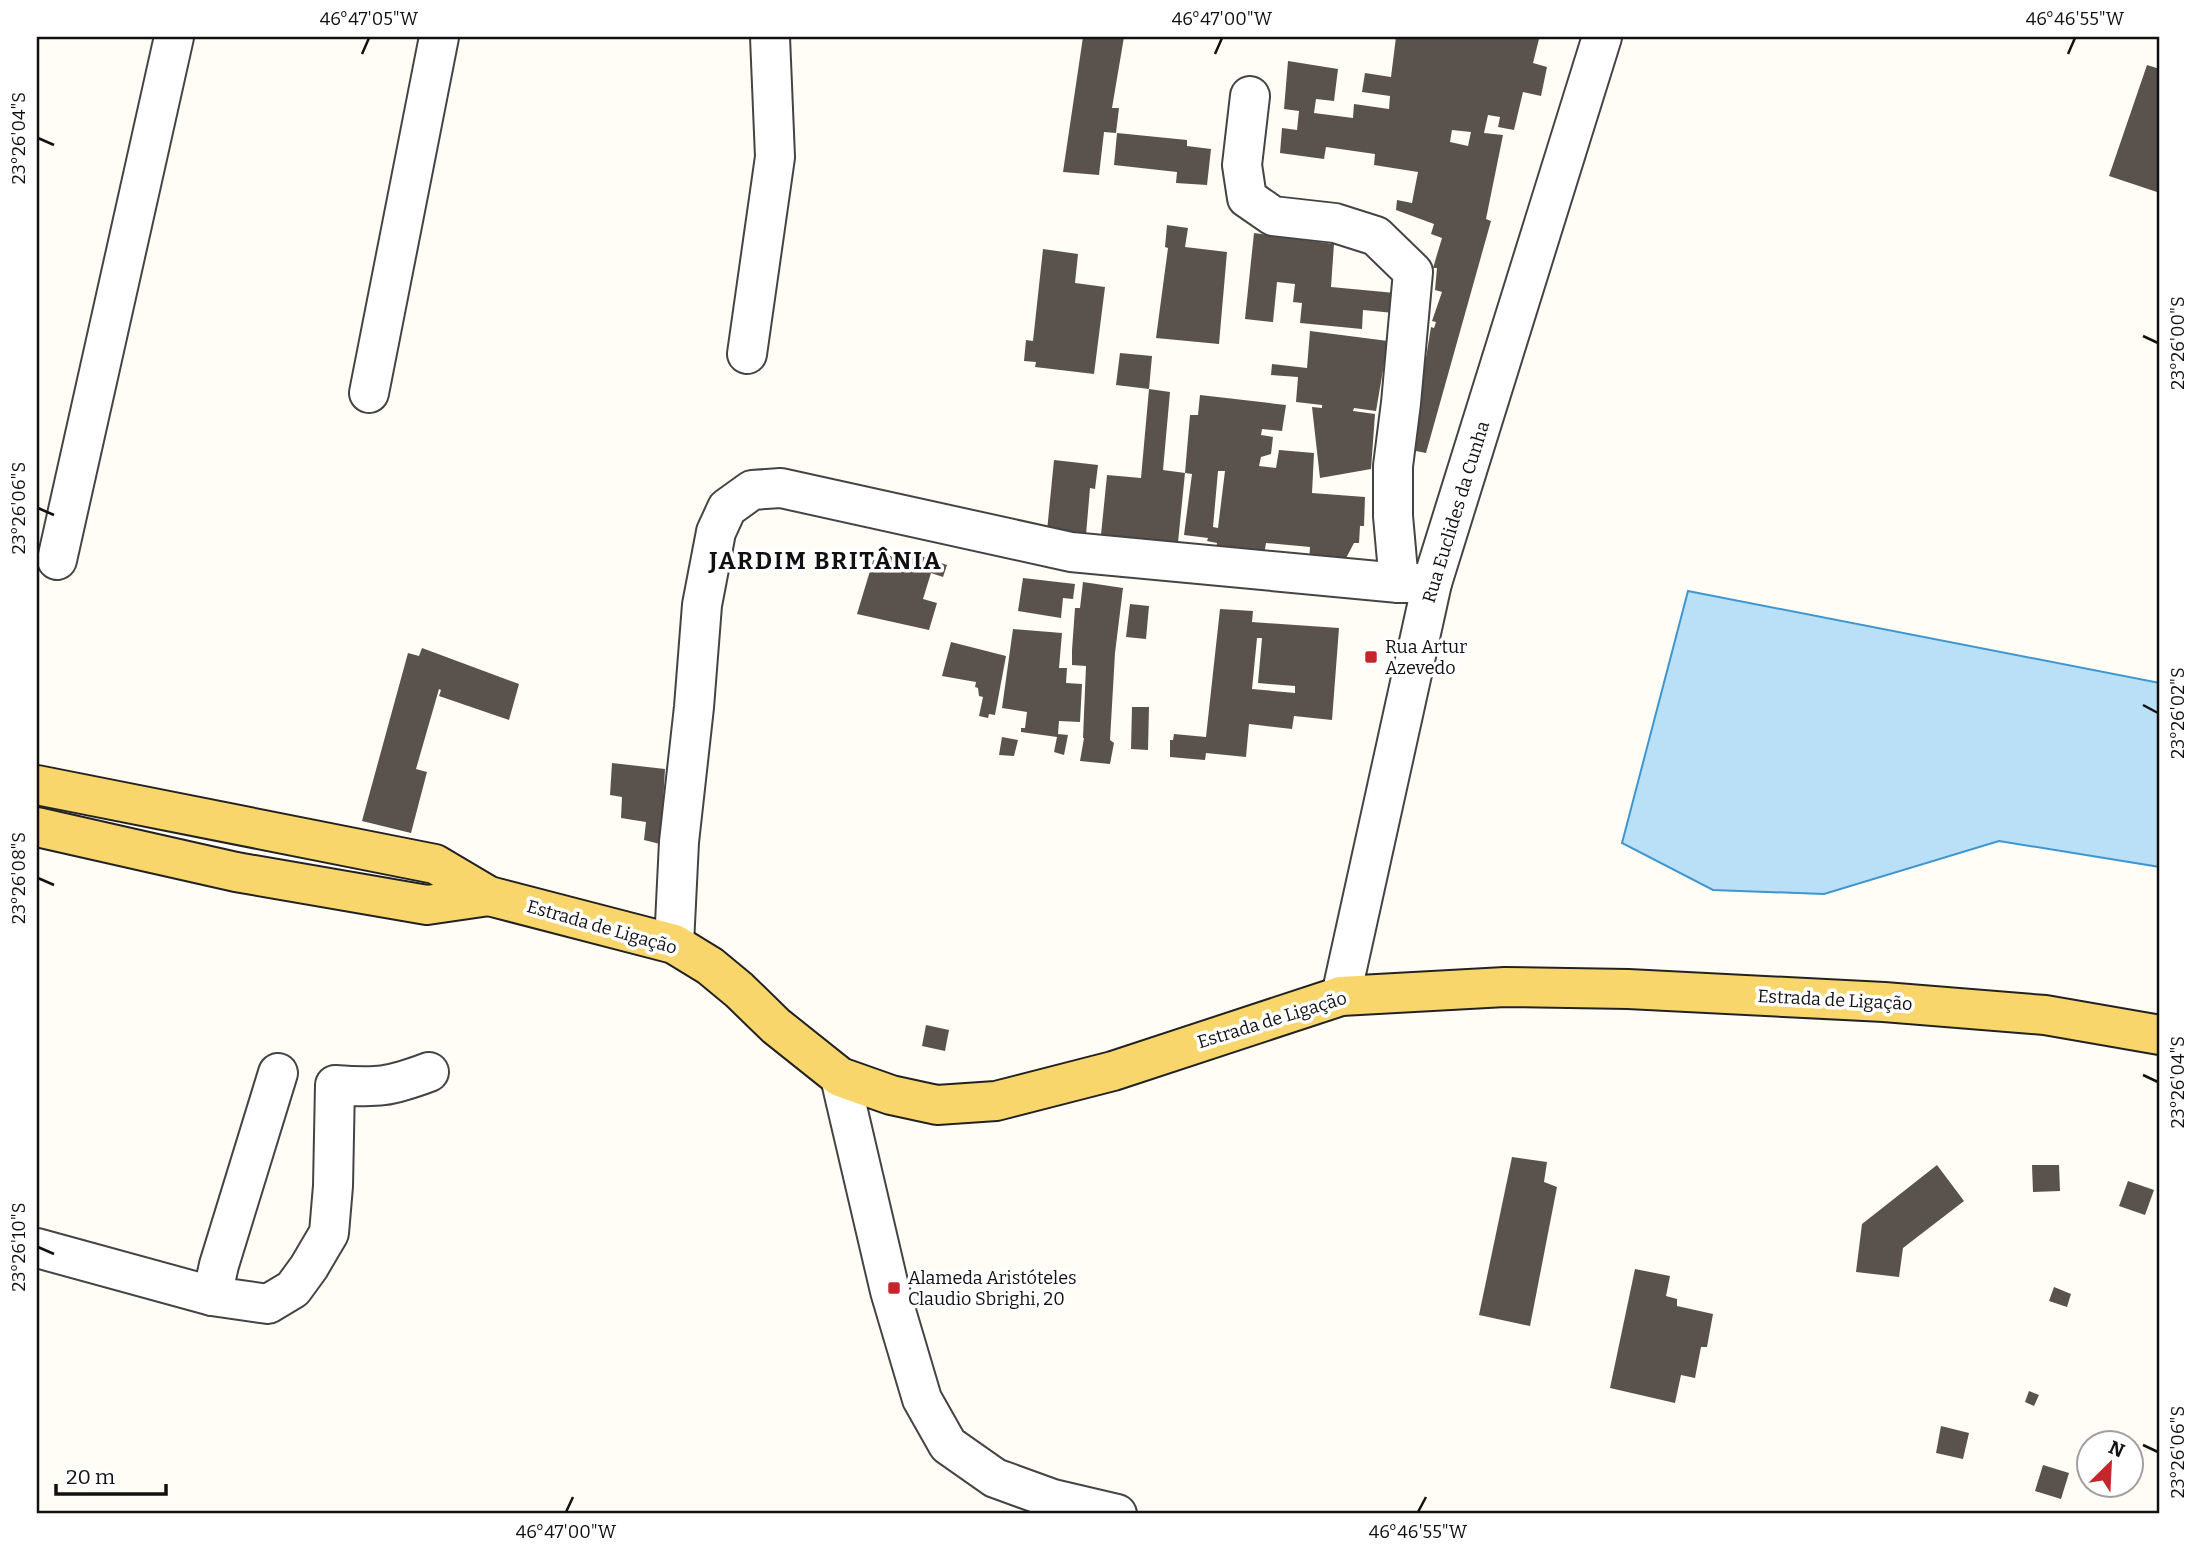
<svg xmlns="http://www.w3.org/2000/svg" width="2197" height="1551" viewBox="0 0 2197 1551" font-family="Bitter,serif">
<rect width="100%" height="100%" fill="#fffdf5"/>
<path fill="#b9e0f7" stroke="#3f96cf" stroke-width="2" d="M1688,591l472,92v184l-161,-26 -175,53 -111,-4 -91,-47z"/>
<g fill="#5a524d" fill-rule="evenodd">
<path d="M1083,37h41l-12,71h7l-3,25 -12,-1 -5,43 -36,-3z"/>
<path d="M1396,37h131l12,2 -6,24 14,4 -6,29 -18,-4 -9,38 -16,-3 2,-10 -12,-2 -4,18 19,2 -17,84 5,2 -65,232 -15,-3 20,-123 3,1 2,-6 -4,-1 10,-29 -7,-2 2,-22h-4l9,-30 -11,-4 3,-10 -38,-14 1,-10 15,3 6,-31 -44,-7 1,-11 -49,-7 -2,12 -44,-6 2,-25 15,2 2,-19 -15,-2 4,-48 50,8 -4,32 -18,-2 -2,14 39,5 1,-14 35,5 1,-13 -28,-4 3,-19 26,4zM1452,130l19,2 -3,14 -18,-4z"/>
<path d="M2147,65l13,4v124l-51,-17z"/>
<path d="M1117,133l70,7v6l24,3 -4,36 -31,-2 1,-11 -63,-7z"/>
<path d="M1167,225l21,3 -3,19 42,5 -8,92 -63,-6 12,-90 -3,-1z"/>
<path d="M1254,233l80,11 -3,43 64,6 -1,20 -31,-3 -1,19 -62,-6 2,-20 -9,-1 2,-18 -18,-2 -4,40 -28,-3z"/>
<path d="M1043,249l35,5 -3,29 30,4 -11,87 -59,-7 1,-5 -12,-1 2,-21 7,1z"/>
<path d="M1310,331l78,10 -12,70 -22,-3 -1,3 22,3 -4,55 -51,9 -8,-71 10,1v-3l-26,-3 2,-25 -27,-2 1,-11 35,4z"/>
<path d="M1120,353l32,3 -3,33 -33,-4z"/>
<path d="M1149,389l21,3 -7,78 22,3 -8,79 -42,-12 -34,-5 6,-60 34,3z"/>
<path d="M1200,395l86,10 -4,26 -20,-2 -1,6 12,2 -2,17 -10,3 -2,9 17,2 3,-18 35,3 -2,40 53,4 -1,29h-4l-1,17h-5l-10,19h-35l1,-15 -44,-4 -3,18 -48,-4 2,-14 -10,-2 1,-3 -24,-3 8,-61 -7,-1 5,-58h8zM1218,471h7l-7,57 -5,-1z"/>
<path d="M1054,460l44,5 -3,24 -5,-1 -4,47 -39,-4z"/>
<path d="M876,551l33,11 3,-9 35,12 -4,12 -12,-4 -8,26 14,4 -8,27 -72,-16z"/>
<path d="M1023,578l52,6 -2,15 -10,-1 -2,20 -43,-7z"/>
<path d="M1083,582l40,6 -8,65 -5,87 4,3 -4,21 -30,-3 4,-23h-1l3,-72 -14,-1v-15l3,-42h5z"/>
<path d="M1130,604l19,2 -3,33 -20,-2z"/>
<path d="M1220,609l33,2 -1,11 87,6 -7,92 -38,-4 -2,13 -43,-5 -3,33 -40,-4 -1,7 -35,-3v-17h3l1,-6 32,3zM1257,638h5l-4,45 37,3v7l-43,-4z"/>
<path d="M1013,629l49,4 -3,35h8l-1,15 16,1 -2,38 -21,-1 -1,13 10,1 -4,20 -10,-3 3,-15 -36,-5v-4h4l2,-16 -25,-4z"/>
<path d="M951,642l55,14 -11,59 -6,-1 -1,4 -9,-2 4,-19 -4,-1 -1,-8 -3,-1 1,-5 -34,-6z"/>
<path d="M422,648l97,36 -10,36 -70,-24 2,-6 -2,-1 -23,80 11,3 -16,61 -49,-12 46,-168 11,3z"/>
<path d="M1132,707h17l-1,43 -17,-1z"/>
<path d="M1002,737l16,3 -4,16 -15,-1z"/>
<path d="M612,763l53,6 -3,52h6l-8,23 -16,-4 2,-18 -25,-4 1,-21 -12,-2z"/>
<path d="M926,1025l23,5 -4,21 -23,-5z"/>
<path d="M1512,1157l35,5 -3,20 13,5 -27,139 -51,-11z"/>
<path d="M1937,1165l27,36 -61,47 -4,29 -43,-5 6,-48z"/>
<path d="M2032,1165h27l1,26 -27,1z"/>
<path d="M2128,1181l26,9 -9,25 -26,-9z"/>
<path d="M1635,1269l35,7 -4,20 11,3v7l36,8 -6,33h-6l-6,31 -14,-3 -6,28 -65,-15z"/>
<path d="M2054,1287l17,7 -4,13 -18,-6z"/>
<path d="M2029,1391l10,4 -5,11 -9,-4z"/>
<path d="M1941,1426l28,7 -6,26 -27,-6z"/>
<path d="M2043,1465l26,8 -8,26 -26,-8z"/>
</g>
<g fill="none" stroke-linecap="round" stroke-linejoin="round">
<defs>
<g id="minor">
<path d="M1250,96l-8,69 5,33 26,18 62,7 41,13 37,36 -12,131 -8,63v50l6,67"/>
<path d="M747,354l28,-197 -5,-120"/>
<path d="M369,393l70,-356"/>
<path d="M57,560l117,-523"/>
<path d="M674,944l5,-102 15,-135 8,-102 14,-73 11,-24 25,-18 29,-2 290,64 328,31h33"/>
<path d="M1341,996l91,-413 170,-546"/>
<path d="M278,1073l-59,192 -7,31 56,8 25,-15 16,-22 20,-34 4,-47 2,-101c43,3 54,2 94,-13"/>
<path d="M840,1077l50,214 32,108 26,46 47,33 58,21 64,15"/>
<path d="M37,1248l175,48"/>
</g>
<g id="major">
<path d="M37,785l398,79 54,32 185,48 36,22 29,24 37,36 64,51 51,18 46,10 59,-4 117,-30 228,-75 164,-9 123,2 256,13 161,13 115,20"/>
<path d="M37,827l199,45 191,33 62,-9"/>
</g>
</defs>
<use href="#minor" stroke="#444" stroke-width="42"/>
<use href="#major" stroke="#222" stroke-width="42"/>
<use href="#minor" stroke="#fff" stroke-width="38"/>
<use href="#major" stroke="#f9d66b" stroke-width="38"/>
</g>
<path fill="none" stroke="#111" stroke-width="2.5" d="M362,54l7,-16M1215,54l7,-16M2068,54l7,-16M38,138l16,7M2143,336l15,7M38,508l16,7M2143,705l15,8M38,878l16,7M2143,1075l15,7M38,1247l16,7M2143,1445l15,7M566,1512l7,-15M1418,1512l8,-15"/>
<g fill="#c4262e" stroke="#fff" stroke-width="2.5">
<rect x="1364" y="650" width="14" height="14" rx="3.5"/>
<rect x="887" y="1281" width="14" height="14" rx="3.5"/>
</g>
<g text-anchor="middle" stroke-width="7" stroke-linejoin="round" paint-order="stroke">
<g font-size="18" fill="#111" stroke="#fff">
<text transform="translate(1456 512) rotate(-73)" y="6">Rua Euclides da Cunha</text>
<text transform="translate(602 927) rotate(16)" y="6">Estrada de Ligação</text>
<text transform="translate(1835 1000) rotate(3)" y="6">Estrada de Ligação</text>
<text transform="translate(1272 1020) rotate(-17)" y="6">Estrada de Ligação</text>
</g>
<g font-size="18" fill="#111" stroke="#fff" text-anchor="start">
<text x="1385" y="653">Rua Artur<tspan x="1385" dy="21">Azevedo</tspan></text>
<text x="908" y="1284">Alameda Aristóteles<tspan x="908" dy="21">Claudio Sbrighi, 20</tspan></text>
</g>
<g font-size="24" font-weight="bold" letter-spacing="2" fill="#111" stroke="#fff">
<text x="826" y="569">JARDIM BRITÂNIA</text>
</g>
</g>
<rect width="2197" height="1551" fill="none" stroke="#ffffff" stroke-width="77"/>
<g transform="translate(2110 1464) rotate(24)"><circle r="33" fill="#ffffff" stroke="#a0a0a0" stroke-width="2"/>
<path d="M0-5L12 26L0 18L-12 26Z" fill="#c4262e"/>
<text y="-10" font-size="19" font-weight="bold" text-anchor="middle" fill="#111111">N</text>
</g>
<path d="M56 1484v10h110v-10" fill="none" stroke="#111111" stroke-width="3.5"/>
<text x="66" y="1484" font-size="21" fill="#111111" stroke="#ffffff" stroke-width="5" paint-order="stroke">20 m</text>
<rect x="38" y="38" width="2120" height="1474" fill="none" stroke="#111" stroke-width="2.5"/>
<g font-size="18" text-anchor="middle" fill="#111">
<text x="369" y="25">46°47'05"W</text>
<text x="1222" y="25">46°47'00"W</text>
<text x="2075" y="25">46°46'55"W</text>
<text transform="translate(19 138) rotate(-90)" y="6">23°26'04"S</text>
<text transform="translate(2178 343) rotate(-90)" y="6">23°26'00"S</text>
<text transform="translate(19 508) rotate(-90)" y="6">23°26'06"S</text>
<text transform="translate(2178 713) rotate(-90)" y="6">23°26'02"S</text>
<text transform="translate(19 878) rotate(-90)" y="6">23°26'08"S</text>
<text transform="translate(2178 1082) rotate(-90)" y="6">23°26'04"S</text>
<text transform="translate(19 1247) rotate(-90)" y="6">23°26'10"S</text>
<text transform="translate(2178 1452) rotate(-90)" y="6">23°26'06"S</text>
<text x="566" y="1538">46°47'00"W</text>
<text x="1418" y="1538">46°46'55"W</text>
</g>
</svg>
